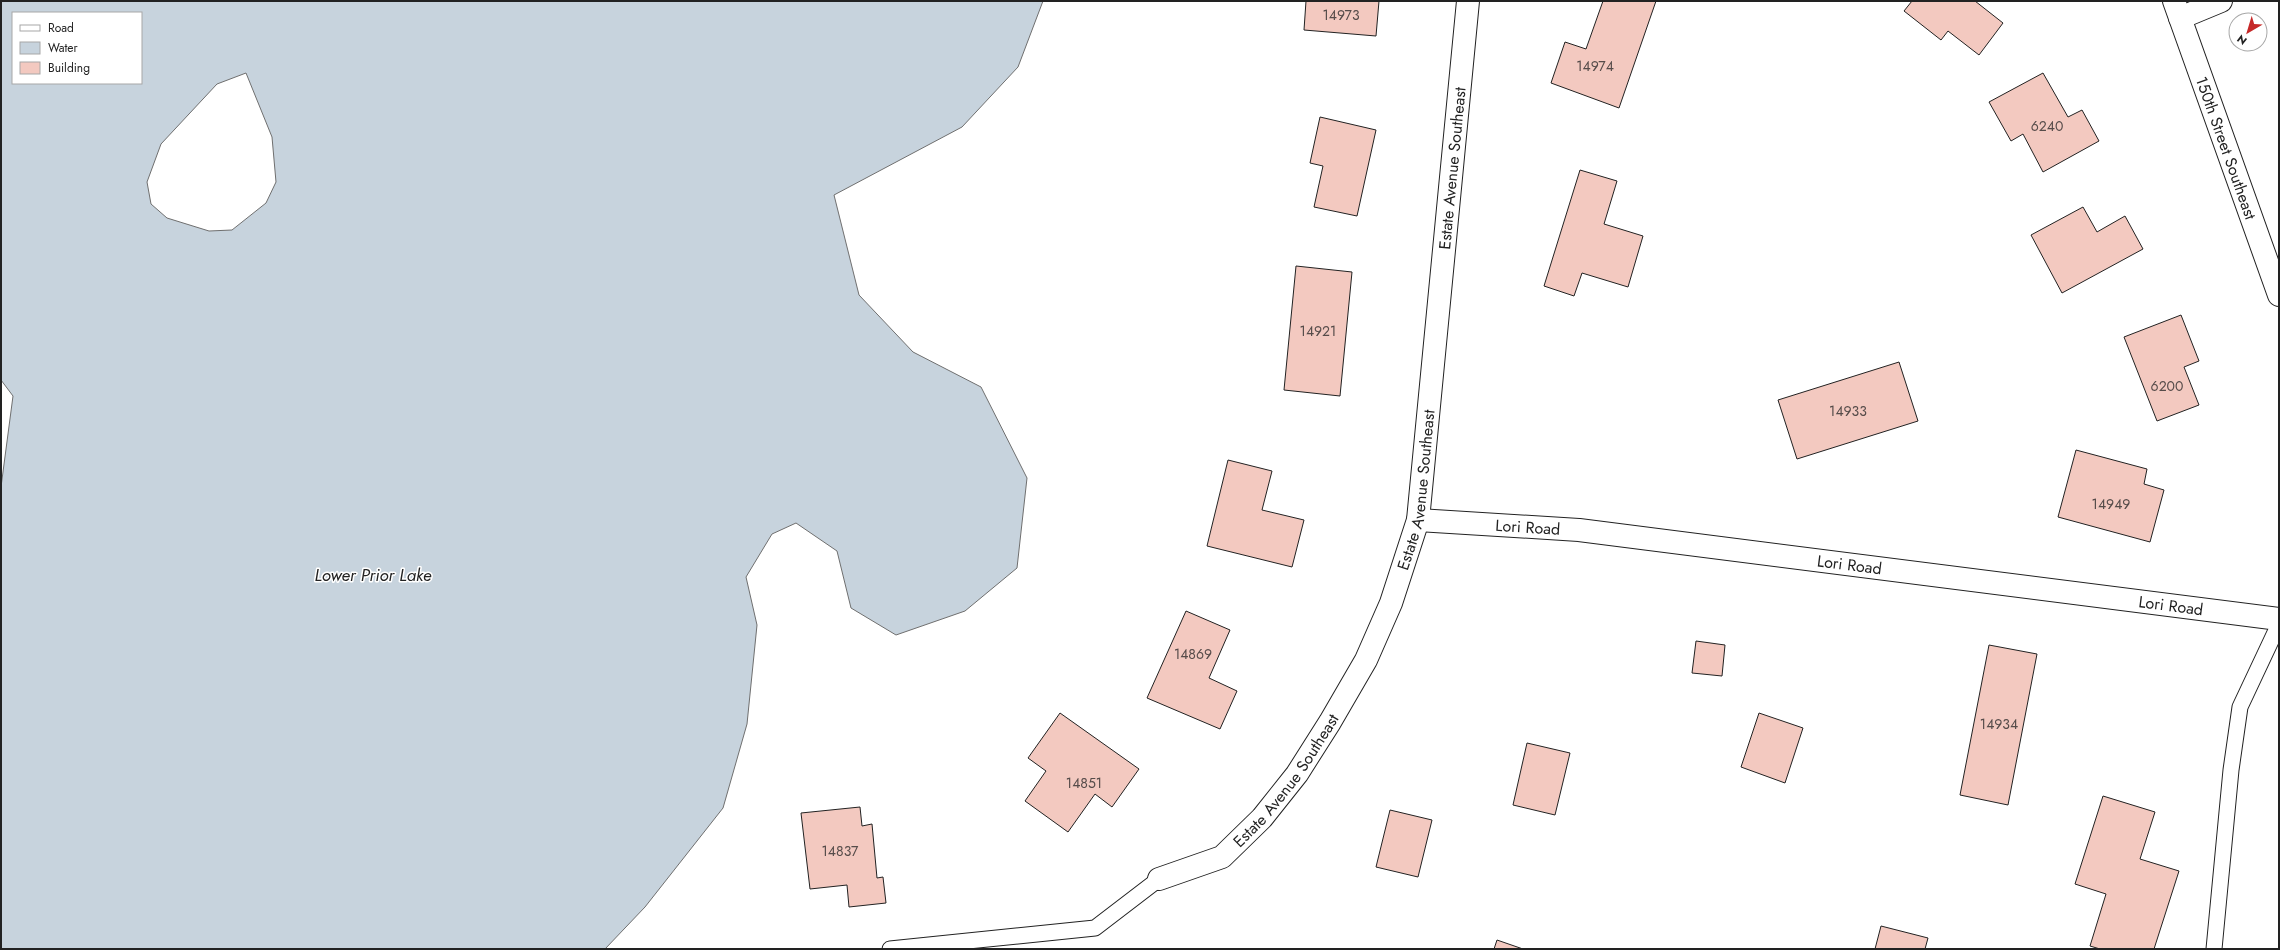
<svg xmlns="http://www.w3.org/2000/svg" width="2280" height="950" viewBox="0 0 2280 950" font-family="Jost,sans-serif">
<rect width="100%" height="100%" fill="#fff"/>
<path fill="#c7d3dd" stroke="#6f6f6f" fill-rule="evenodd" d="M1,1h1042l-25,66 -56,60 -128,68 25,100 54,57 68,35 46,91 -10,90 -52,43 -69,24 -45,-27 -14,-57 -41,-28 -24,11 -26,43 11,48 -10,99 -24,84 -78,99 -40,42h-604v-462l12,-91 -12,-16zM13,13h128v70h-128zM246,73l26,64 4,45 -10,21 -34,27 -23,1 -42,-13 -16,-14 -4,-22 14,-38 56,-60z"/>
<g fill="#f3c9c0" stroke="#222">
<path d="M1306,1h73l-3,35 -72,-6z"/>
<path d="M1603,1h53l-37,107 -68,-25 14,-41 21,7z"/>
<path d="M1912,1h63l28,22 -24,32 -31,-24 -7,9 -37,-29z"/>
<path d="M2043,73l25,44 14,-7 17,31 -56,31 -20,-38 -12,7 -22,-39z"/>
<path d="M1320,117l56,13 -19,86 -43,-9 9,-41 -13,-3z"/>
<path d="M1580,170l37,11 -13,43 39,12 -15,51 -46,-14 -8,23 -30,-10z"/>
<path d="M2083,207l14,25 28,-16 18,33 -81,44 -31,-58z"/>
<path d="M1296,266l56,6 -12,124 -56,-6z"/>
<path d="M2181,315l18,46 -15,6 15,38 -42,16 -33,-84z"/>
<path d="M1899,362l19,59 -121,38 -19,-59z"/>
<path d="M2076,450l71,19 -3,15 20,6 -14,52 -92,-25z"/>
<path d="M1228,460l44,11 -10,39 42,10 -12,47 -85,-21z"/>
<path d="M1186,611l44,19 -21,48 28,13 -17,38 -73,-31z"/>
<path d="M1696,641l29,4 -3,31 -30,-3z"/>
<path d="M1989,645l48,9 -29,151 -48,-10z"/>
<path d="M1060,713l79,56 -27,38 -17,-13 -27,38 -43,-31 21,-30 -18,-13z"/>
<path d="M1759,713l44,15 -18,55 -44,-16z"/>
<path d="M1527,743l43,10 -15,62 -42,-10z"/>
<path d="M2103,796l52,16 -15,47 39,12 -25,78h-54l-10,-3 16,-52 -31,-10z"/>
<path d="M860,807l2,19 10,-2 5,54 6,-1 3,26 -37,4 -2,-22 -37,4 -9,-76z"/>
<path d="M1390,810l42,10 -14,57 -42,-10z"/>
<path d="M1881,926l47,12 -3,11h-50z"/>
<path d="M1497,940l26,9h-29z"/>
</g>
<g fill="none" stroke-linecap="round" stroke-linejoin="round">
<defs>
<g id="lane">
<path d="M890,949l205,-21 64,-49"/>
<path d="M2214,949l17,-179 9,-63 39,-83"/>
</g>
<g id="street">
<path d="M2180,18l41,-17"/>
<path id="s1" d="M1418,520l161,10 700,89"/>
<path id="s2" d="M1159,879l63,-22 40,-39 35,-44 33,-52 36,-62 25,-57 27,-83 50,-519"/>
</g>
<g id="secondary">
<path id="s3" d="M2174,1l105,294"/>
</g>
</defs>
<use href="#lane" stroke="#222" stroke-width="17"/>
<use href="#street" stroke="#222" stroke-width="24"/>
<use href="#secondary" stroke="#222" stroke-width="24"/>
<use href="#lane" stroke="#fff" stroke-width="15"/>
<use href="#street" stroke="#fff" stroke-width="22"/>
<use href="#secondary" stroke="#fff" stroke-width="22"/>
</g>
<g text-anchor="middle" stroke-width="3" stroke-linejoin="round" paint-order="stroke">
<g font-size="14" fill="#564c4a">
<text x="1341" y="20">14973</text>
<text x="1595" y="71">14974</text>
<text x="2047" y="131">6240</text>
<text x="1318" y="336">14921</text>
<text x="2167" y="391">6200</text>
<text x="1848" y="416">14933</text>
<text x="2111" y="509">14949</text>
<text x="1193" y="659">14869</text>
<text x="1999" y="729">14934</text>
<text x="1084" y="788">14851</text>
<text x="840" y="856">14837</text>
</g>
<g font-size="16" fill="#222" stroke="#fff">
<text dy="6" stroke="none"><textPath href="#s3" startOffset="156">150th Street Southeast</textPath></text>
<text dy="6" stroke="none"><textPath href="#s2" startOffset="815">Estate Avenue Southeast</textPath></text>
<text dy="6" stroke="none"><textPath href="#s2" startOffset="491">Estate Avenue Southeast</textPath></text>
<text dy="6" stroke="none"><textPath href="#s1" startOffset="110">Lori Road</textPath></text>
<text dy="6" stroke="none"><textPath href="#s1" startOffset="434">Lori Road</textPath></text>
<text dy="6" stroke="none"><textPath href="#s1" startOffset="758">Lori Road</textPath></text>
<text dy="6" stroke="none"><textPath href="#s2" startOffset="167">Estate Avenue Southeast</textPath></text>
</g>
<g font-size="17" font-style="italic" fill="#222" stroke="#fff">
<text x="373" y="581">Lower Prior Lake</text>
</g>
</g>
<rect width="2280" height="950" fill="none" stroke="#222222" stroke-width="4"/>
<rect x="12" y="12" width="130" height="72" fill="#ffffff" stroke="#a7a7a7"/>
<rect x="20" y="25" width="20" height="6" fill="#ffffff" stroke="#a7a7a7"/>
<text x="48" y="32" font-size="12" fill="#222222">Road</text>
<rect x="20" y="42" width="20" height="12" fill="#c7d3dd" stroke="#a7a7a7"/>
<text x="48" y="52" font-size="12" fill="#222222">Water</text>
<rect x="20" y="62" width="20" height="12" fill="#f3c9c0" stroke="#a7a7a7"/>
<text x="48" y="72" font-size="12" fill="#222222">Building</text>
<g transform="translate(2248 32) rotate(218)"><circle r="19" fill="#ffffff" stroke="#a7a7a7"/>
<path d="M0-3L7 15L0 10L-7 15Z" fill="#c62828"/>
<text y="-6" font-size="11" font-weight="bold" text-anchor="middle" fill="#222222">N</text>
</g>
</svg>
